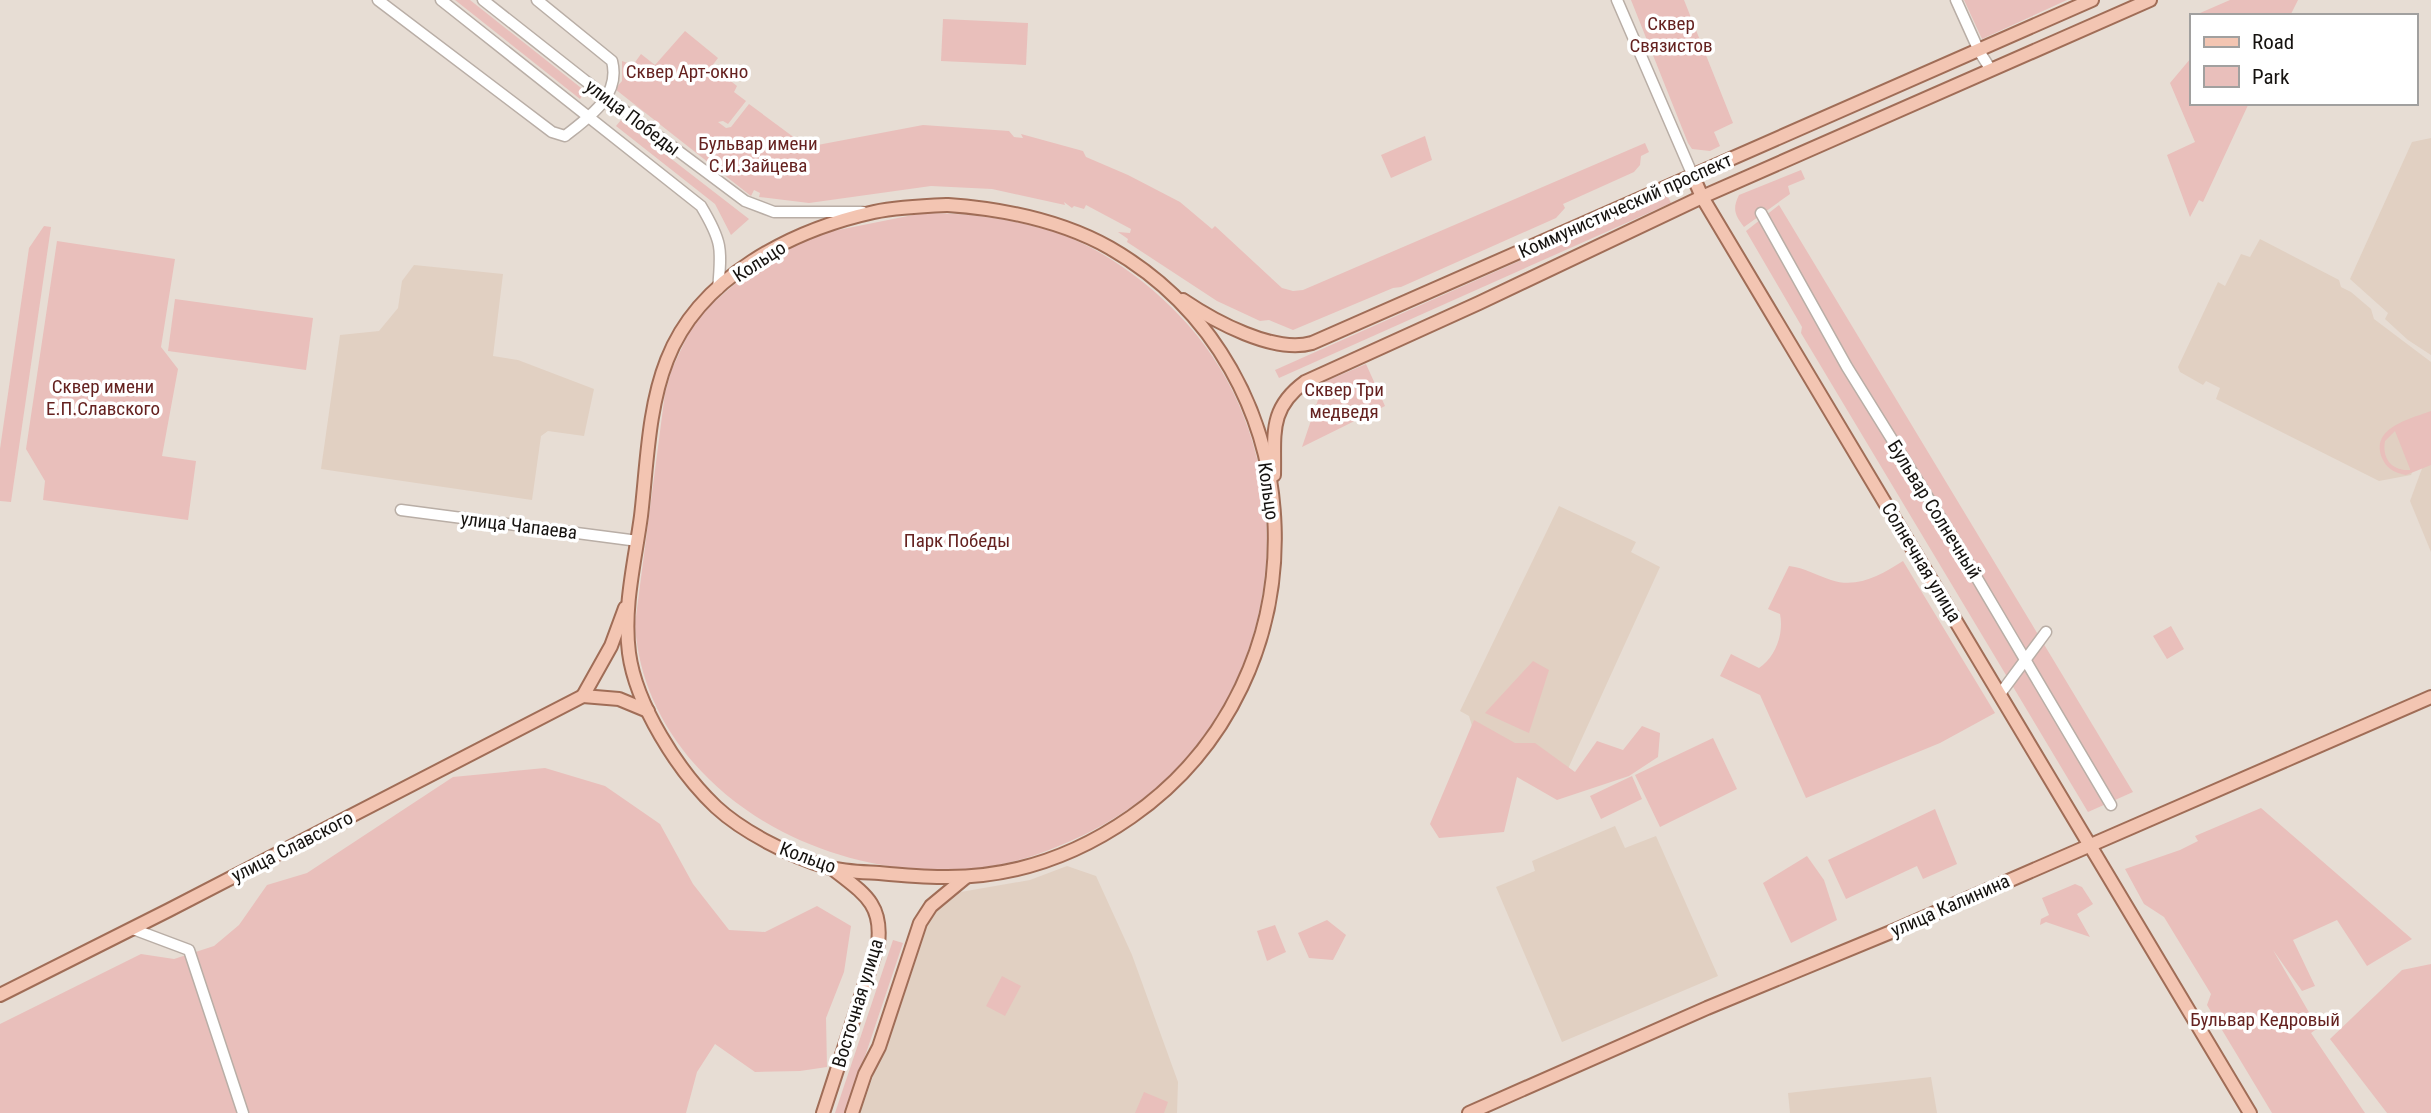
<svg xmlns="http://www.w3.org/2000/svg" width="2431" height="1113" viewBox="0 0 2431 1113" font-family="'Roboto Condensed',sans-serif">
<rect width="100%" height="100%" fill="#e7ddd4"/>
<g fill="#e1d0c2">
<path d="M2431,138v217l-23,-15 -23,-21 3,-6 -38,-34 62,-137z"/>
<path d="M2260,239l79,41 2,7 10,5 20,17 3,10 57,43v62l-20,51 -32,6 -163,-82 4,-11 -14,-7 -3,4 -23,-13 -2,-5 40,-85 7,4 16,-32 9,3z"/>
<path d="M414,265l89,9 -10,82 25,4 76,29 -10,47 -36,-5 -7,5 -9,64 -211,-31 19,-134 39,-4 19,-23 4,-27z"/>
<path d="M2431,444v108l-21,-51z"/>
<path d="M1559,506l77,36 -5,10 29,15 -93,204 -95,-45 -3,-10 -9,-5z"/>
<path d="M1615,826l10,22 31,-12 62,140 -156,66 -66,-155 39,-16 -3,-10z"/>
<path d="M1067,866l29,10 36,79 46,127 -1,31h-317l67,-187 6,-13 11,-12 11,-8 75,-13z"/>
<path d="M1931,1077l6,36h-147l-2,-20z"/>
</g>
<g fill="#e9bfbb" fill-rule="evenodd">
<path d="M455,0h15l115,91 -5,8z"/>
<path d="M1631,0h53l49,123 -19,9 6,14 -10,5 -18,-2 -4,-6z"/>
<path d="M1964,0h103l-85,39z"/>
<path d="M2230,0h68l-8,16h-89l-1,-3z"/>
<path d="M943,19l85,4 -2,42 -85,-4z"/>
<path d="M685,31l33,27 -6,8 25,20 -3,6 12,9 -18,23 -5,-3 -5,1 8,6 5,-1 18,-23 58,43 116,-22 86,6 5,6 9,1 -2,-4 62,17 3,6 42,18 52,27 32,27 3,-3 67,62 11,3 10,-1 342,-147 4,9 -8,4 -1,9 -6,7 -71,32 2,4 -9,10 -155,69 -8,1 -100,42 -24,-10 -9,1 -43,-20 -90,-59 1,-3 -10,-7 12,1 1,-4 -45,-24 -2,4 -10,-3 -2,2 -8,-6 1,3 -73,-16 -61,-3 -122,17 -50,-6 1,-4 -6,-3 -3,6 -136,-107 7,-8v-20l11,4 8,-11 14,11z"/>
<path d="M2191,58v45h58l-46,99 -4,-2 -9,17 -23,-62 28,-13 -25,-59z"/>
<path d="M621,120l128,99 -18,16 -16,-31 -99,-78z"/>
<path d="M1425,136l7,24 -41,18 -10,-23z"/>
<path d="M1801,170l4,9 -17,7 2,8 -46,33c-9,-12 -12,-18 -5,-32z"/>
<path d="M1667,195l4,8 -392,175 -4,-8z"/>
<path d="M1779,205l354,587 -45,20 -287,-479 1,-6 -56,-96z"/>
<path d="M923,213c43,0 84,5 125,17 46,13 97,49 130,84 108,110 117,293 29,417 -41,58 -93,94 -158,119 -85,34 -185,23 -266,-18 -80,-41 -143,-116 -148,-208l30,-231 7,-24 20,-43 13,-16 31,-27 62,-39 30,-12z"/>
<path d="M44,226l7,1 -40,275 -11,-1v-52l29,-201z"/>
<path d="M57,241l118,18 -14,88 17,22 -16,87 34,5 -8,59 -145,-20 2,-19 -19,-32z"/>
<path d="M175,299l138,19 -7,52 -138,-19z"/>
<path d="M1366,364l19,42 -83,41 19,-56 -4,-6z"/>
<path d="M2431,411v54l-25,10c-10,-2 -18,-5 -23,-15 -15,-32 27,-41 48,-49zM2395,431l15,38v1c-19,1 -28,-12 -25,-29z"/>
<path d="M1903,561l92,152 -55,30 -134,55 -46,-103 -40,-19 11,-22 28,14c17,-11 25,-35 21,-54l-12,-5 21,-43c16,2 27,9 42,14 26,9 50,-5 72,-19z"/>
<path d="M2171,626l13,23 -17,10 -14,-23z"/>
<path d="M1533,661l16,9 -20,63 -44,-20z"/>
<path d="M1474,720l41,23h20l40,29 22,-31 26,9 19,-24 18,7 -2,24 -29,19 -72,24 -40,-23 -13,55 -65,6 -9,-14z"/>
<path d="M1713,738l24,51 -77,38 -25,-52z"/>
<path d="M545,768l60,18 55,38 33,60 36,46 36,2 52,-26 34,20 -7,46 -18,46 1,49 -27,4 -45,1 -40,-28 -18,28 -11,41h-686v-89l141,-70 33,5 40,-13 25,-21 28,-40 40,-12 146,-96z"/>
<path d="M1632,776l10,23 -41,20 -11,-23z"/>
<path d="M2261,808l151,131 -45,27 -30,-46 -44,20 22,46 -13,5 -29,-41 45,78 -7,5 54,80h-93l-65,-108 4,-11 -47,-77 -20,-13 -19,-35 55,-19 18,-9 -3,-5z"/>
<path d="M1935,809l22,55 -34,15 -6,-13 -71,33 -18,-39z"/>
<path d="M1807,856l17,24 13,40 -46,23 -28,-60z"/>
<path d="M2075,884l7,3 11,17 -16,10 13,23 -44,-15 -6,3 1,-6 8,-4 -7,-17z"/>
<path d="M1327,920l19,15 -13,25 -24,-2 -11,-25z"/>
<path d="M1275,925l11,27 -19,9 -10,-30z"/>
<path d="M893,940l10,3 -57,170h-11z"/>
<path d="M2431,964v149h-44l-57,-74 72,-69z"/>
<path d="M1002,976l19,10 -16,30 -19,-10z"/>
<path d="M1144,1092l24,10 -4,11h-29z"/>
</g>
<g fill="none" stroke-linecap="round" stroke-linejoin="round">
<defs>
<g id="minor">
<path d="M378,0l174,132 13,4c24,-19 56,-40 47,-75l-75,-61"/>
<path d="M441,0l260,206c21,35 21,42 17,83"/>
<path d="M483,0l123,97 139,104 29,11h89"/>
<path d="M1617,0l76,176"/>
<path d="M1956,0l23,51 12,19"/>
<path d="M1761,213l86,154 108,174 156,264"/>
<path d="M401,510l237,31"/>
<path d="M2000,694l46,-62"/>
<path d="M133,929l56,21 54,163"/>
</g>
<g id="major">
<path d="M1693,176l9,21 548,916"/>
<path d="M948,205c56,4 112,15 162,43 212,122 220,431 21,569 -56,39 -120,61 -188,60 -21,0 -43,-2 -64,-4 -17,-1 -35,-1 -52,-6 -35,-10 -84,-35 -111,-60 -38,-36 -80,-102 -87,-154 -6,-46 6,-92 12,-137 6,-51 7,-108 26,-156 32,-83 125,-130 207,-148 24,-5 50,-6 74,-7z"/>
<path d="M1183,300c31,21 91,54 129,43l780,-343"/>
<path d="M1274,475c1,-40 -6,-66 31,-93l174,-79 223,-106 448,-197"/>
<path d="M583,696l28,-50 14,-38"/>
<path d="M583,696l36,3 29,12"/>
<path d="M0,995l169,-85 414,-214"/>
<path d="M823,1113l55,-169c5,-41 -15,-51 -45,-75"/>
<path d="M852,1113l13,-39 14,-27 41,-124 11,-17 35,-29"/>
<path d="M1469,1113l238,-105 184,-76 540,-235"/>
</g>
</defs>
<use href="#minor" stroke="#b9aea6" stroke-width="13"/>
<use href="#major" stroke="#a06d57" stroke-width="16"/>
<use href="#minor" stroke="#fff" stroke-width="10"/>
<use href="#major" stroke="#f3c5b2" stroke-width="12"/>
</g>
<g text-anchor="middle" stroke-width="7" stroke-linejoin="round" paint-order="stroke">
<g font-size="19" fill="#652220" stroke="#fff">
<text x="1671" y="30">Сквер<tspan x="1671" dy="22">Связистов</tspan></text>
<text x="687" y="78">Сквер Арт-окно</text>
<text x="758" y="150">Бульвар имени<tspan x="758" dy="22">С.И.Зайцева</tspan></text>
<text x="103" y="393">Сквер имени<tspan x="103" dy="22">Е.П.Славского</tspan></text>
<text x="1344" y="396">Сквер Три<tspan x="1344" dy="22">медведя</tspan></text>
<text x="957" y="547">Парк Победы</text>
<text x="2265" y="1026">Бульвар Кедровый</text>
</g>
<g font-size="19" fill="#15120f" stroke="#fff">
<text transform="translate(633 117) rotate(37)" y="7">улица Победы</text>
<text transform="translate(1625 205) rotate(-24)" y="7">Коммунистический проспект</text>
<text transform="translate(759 261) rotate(-33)" y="7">Кольцо</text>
<text transform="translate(1269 491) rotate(82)" y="7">Кольцо</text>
<text transform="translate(1935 509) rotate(58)" y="7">Бульвар Солнечный</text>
<text transform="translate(519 525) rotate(7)" y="7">улица Чапаева</text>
<text transform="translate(1922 562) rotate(59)" y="7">Солнечная улица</text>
<text transform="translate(292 846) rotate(-27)" y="7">улица Славского</text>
<text transform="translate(808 857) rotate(20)" y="7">Кольцо</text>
<text transform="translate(1950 905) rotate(-24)" y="7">улица Калинина</text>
<text transform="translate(857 1003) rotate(-73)" y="7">Восточная улица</text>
</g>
</g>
<rect x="2190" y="14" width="228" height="91" fill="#ffffff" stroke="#a1a09f" stroke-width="2"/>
<rect x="2204" y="37" width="35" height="10" fill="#f3c5b2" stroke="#a1a09f" stroke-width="2"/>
<text x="2252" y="49" font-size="21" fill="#15120f">Road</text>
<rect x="2204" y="66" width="35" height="21" fill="#e9bfbb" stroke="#a1a09f" stroke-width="2"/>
<text x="2252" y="84" font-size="21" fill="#15120f">Park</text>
</svg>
